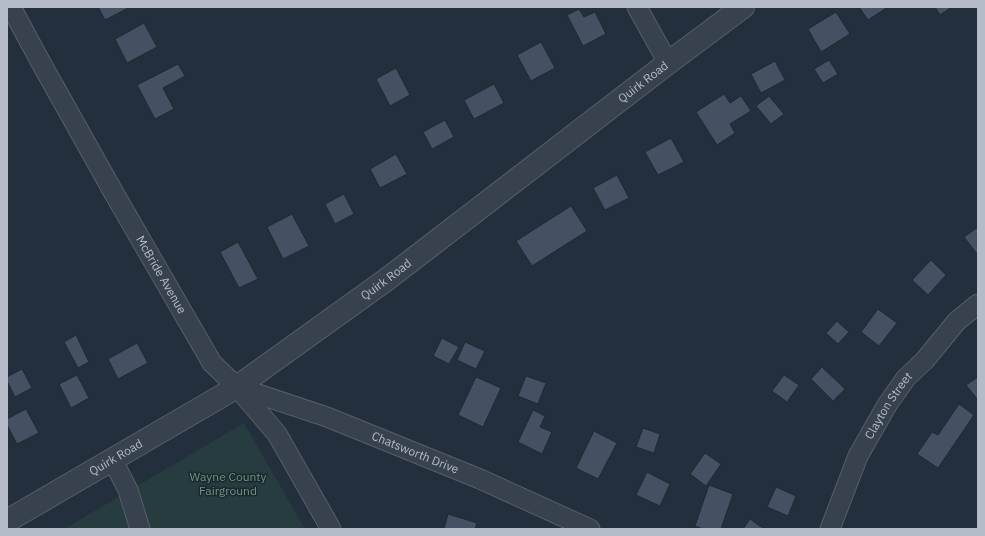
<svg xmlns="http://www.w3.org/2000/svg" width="985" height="536" viewBox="0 0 985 536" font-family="'IBM Plex Sans',sans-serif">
<rect width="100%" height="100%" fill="#242f3e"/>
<path fill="#263c3f" d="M244,423l61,106h-241z"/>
<g fill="#455162" stroke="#1f2835">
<path d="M98,7h32l-25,13z"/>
<path d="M859,7h29l-20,13z"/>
<path d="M935,7h17l-12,8z"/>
<path d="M579,9l5,8 11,-5 11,22 -23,12 -16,-31z"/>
<path d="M836,12l14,22 -29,18 -13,-23z"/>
<path d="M144,23l13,24 -30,16 -12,-24z"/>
<path d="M541,42l14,26 -24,13 -14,-26z"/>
<path d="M829,60l9,14 -15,9 -9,-14z"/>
<path d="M775,61l10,19 -24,13 -10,-19z"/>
<path d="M178,64l7,12 -22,12 11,21 -19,10 -18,-34z"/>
<path d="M396,68l14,27 -20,11 -14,-27z"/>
<path d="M494,84l10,19 -30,16 -10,-19z"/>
<path d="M724,94l6,9 11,-7 10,15 -21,13 5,9 -18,12 -21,-33z"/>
<path d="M769,96l15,18 -13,10 -15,-18z"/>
<path d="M445,120l9,17 -22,12 -9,-17z"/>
<path d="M671,138l13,24 -26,13 -13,-23z"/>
<path d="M396,154l11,20 -27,14 -10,-19z"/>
<path d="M617,175l12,23 -24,12 -12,-22z"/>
<path d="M344,194l10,20 -19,10 -10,-20z"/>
<path d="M571,206l16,25 -55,35 -16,-25z"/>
<path d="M292,214l17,32 -26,13 -16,-32z"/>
<path d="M978,227v26l-1,1 -13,-17z"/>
<path d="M238,242l20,37 -19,9 -19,-36z"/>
<path d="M931,260l15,15 -18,20 -16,-15z"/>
<path d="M878,309l19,14 -18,23 -18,-14z"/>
<path d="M837,321l12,11 -11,12 -12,-11z"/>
<path d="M76,335l13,27 -11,6 -14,-26z"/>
<path d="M442,338l17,9 -10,17 -16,-8z"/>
<path d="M465,342l20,9 -9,18 -19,-9z"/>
<path d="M137,343l11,20 -30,16 -10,-20z"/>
<path d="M822,367l23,22 -12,12 -22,-22z"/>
<path d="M22,369l10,19 -17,9 -8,-16v-4z"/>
<path d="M77,375l12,23 -18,10 -12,-24z"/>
<path d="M784,375l15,10 -12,17 -15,-11z"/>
<path d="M526,376l20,7 -8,21 -20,-8z"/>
<path d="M476,377l25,11 -18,39 -25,-12z"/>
<path d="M978,377v23l-12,-15z"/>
<path d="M959,404l15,11 -36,53 -21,-14 15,-22 6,3z"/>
<path d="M26,409l13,24 -22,11 -10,-19v-6z"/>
<path d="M533,410l12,6 -5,11 12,5 -10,22 -24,-12z"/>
<path d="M643,428l17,6 -6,19 -18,-6z"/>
<path d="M594,431l23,12 -19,36 -22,-11z"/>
<path d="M705,453l16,11 -15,22 -16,-12z"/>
<path d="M647,472l23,12 -10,22 -24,-11z"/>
<path d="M709,485l24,9 -12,35h-18l-8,-3z"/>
<path d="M776,487l20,9 -8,20 -21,-9z"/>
<path d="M448,514l29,9 -2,6h-31z"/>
<path d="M750,519l14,10h-21z"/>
</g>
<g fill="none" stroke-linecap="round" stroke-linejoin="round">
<defs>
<g id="minor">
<path id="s1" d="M11,7l29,54 75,134 97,168 25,24 40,47 54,95"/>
<path d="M637,7l31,56"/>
<path id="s2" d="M237,387l90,30 153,62 110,50"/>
<path d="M112,459l16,31 12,39"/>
<path id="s3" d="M830,529l28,-73 29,-51 19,-27 19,-18 32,-39 21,-17"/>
</g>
<g id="tertiary">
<path id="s4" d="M7,521l230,-134 149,-107 282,-217 75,-56"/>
</g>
</defs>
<use href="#minor" stroke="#565f6c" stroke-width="21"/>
<use href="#tertiary" stroke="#565f6c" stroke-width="24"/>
<use href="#minor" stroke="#38414e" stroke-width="19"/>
<use href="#tertiary" stroke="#38414e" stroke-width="22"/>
</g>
<g text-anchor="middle" stroke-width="3" stroke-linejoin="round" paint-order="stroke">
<g font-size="12" fill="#b4bcc9" stroke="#1d2633">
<text dy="4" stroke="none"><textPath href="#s4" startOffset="774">Quirk Road</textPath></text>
<text dy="4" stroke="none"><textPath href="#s1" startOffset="307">McBride Avenue</textPath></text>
<text dy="4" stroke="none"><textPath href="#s4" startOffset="450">Quirk Road</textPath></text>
<text dy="4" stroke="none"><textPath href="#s3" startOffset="137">Clayton Street</textPath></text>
<text dy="4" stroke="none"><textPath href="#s2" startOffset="190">Chatsworth Drive</textPath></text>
<text dy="4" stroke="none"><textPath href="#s4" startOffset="126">Quirk Road</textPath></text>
</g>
<g font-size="12" fill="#6b9a76" stroke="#1d2633">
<text x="228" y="481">Wayne County<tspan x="228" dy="14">Fairground</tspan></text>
</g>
</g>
<rect width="985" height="536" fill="none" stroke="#b4bcc9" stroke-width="16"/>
</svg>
